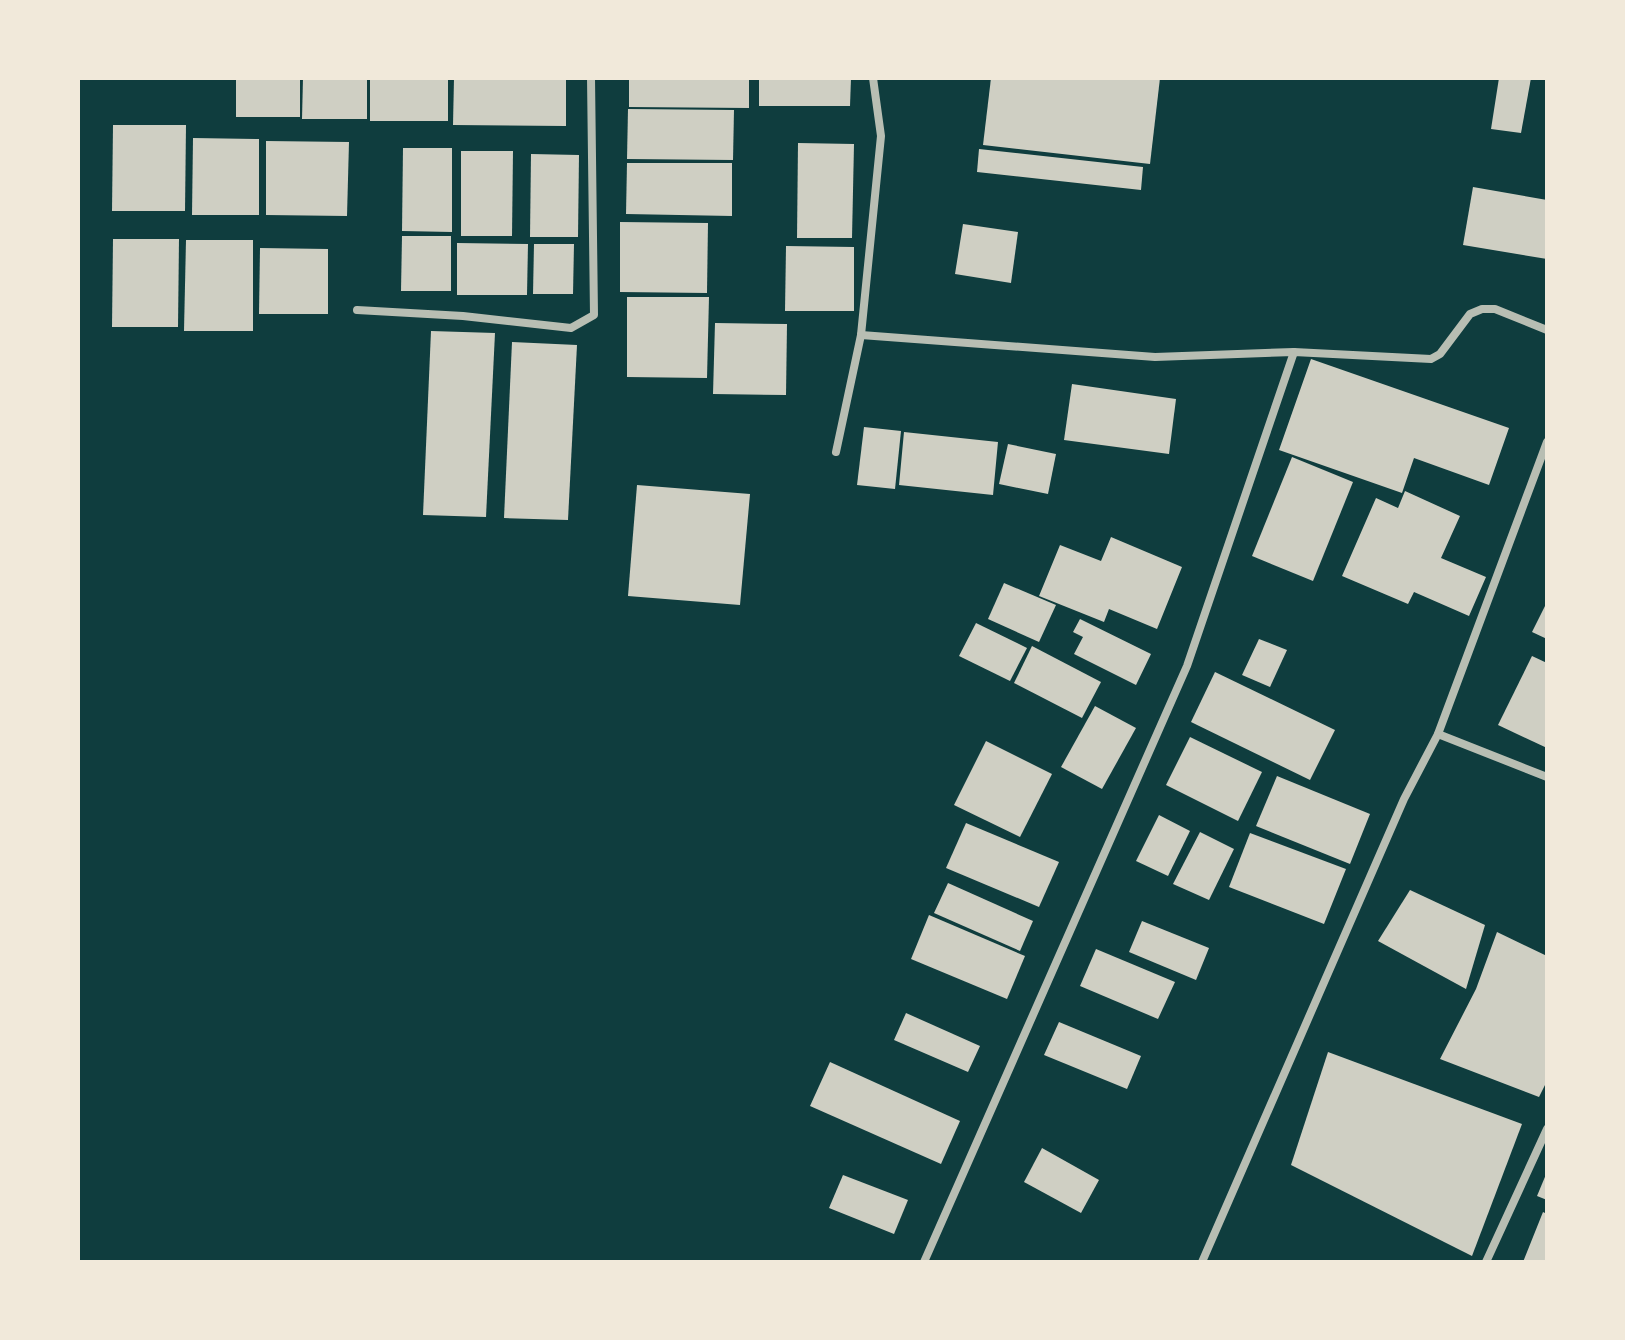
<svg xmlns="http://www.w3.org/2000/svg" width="1625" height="1340" viewBox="0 0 1625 1340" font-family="'Fira Sans Condensed',sans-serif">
<rect width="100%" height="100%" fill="#0f3d3e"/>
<g fill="#cfcfc3">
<rect x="236" y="78" width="64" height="39"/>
<path d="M303,78h64v41h-65z"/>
<rect x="370" y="78" width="78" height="43"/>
<path d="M454,78h112v48l-113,-1z"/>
<path d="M629,78h120v30l-120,-1z"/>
<path d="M759,78h92l-1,28h-91z"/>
<path d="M991,78h169l-10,86 -167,-19z"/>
<path d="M1499,78h32l-10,55 -30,-4z"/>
<path d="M628,109l106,1 -1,50 -106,-1z"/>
<path d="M113,125h73l-1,86h-73z"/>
<path d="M193,138l66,1v76h-67z"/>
<path d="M266,141l83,1 -2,74 -81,-1z"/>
<path d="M798,143l56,1 -2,94h-55z"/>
<path d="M403,148h49v84l-50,-1z"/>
<path d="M979,149l164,18 -2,23 -164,-18z"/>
<path d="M461,151h52l-1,85h-51z"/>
<path d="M531,154l48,1 -1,82h-48z"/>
<path d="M627,163h105v53l-106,-2z"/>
<path d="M1473,187l74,13v59l-84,-14z"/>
<path d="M620,222l88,1 -1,70 -87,-1z"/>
<path d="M963,224l55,8 -7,51 -56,-9z"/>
<path d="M402,236h49v55h-50z"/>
<path d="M113,239h66l-1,88h-66z"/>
<path d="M186,240h67v91h-69z"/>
<path d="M457,243l71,1 -1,51h-70z"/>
<path d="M534,244h40l-1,50h-40z"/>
<path d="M786,246l68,1v64h-69z"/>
<path d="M260,248l68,1v65h-69z"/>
<path d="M627,297h82l-2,81 -80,-1z"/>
<path d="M715,323l72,1 -1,71 -73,-1z"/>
<path d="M431,331l64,2 -9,184 -63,-2z"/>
<path d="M512,342l65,3 -9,175 -64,-2z"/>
<path d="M1311,359l198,69 -20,57 -75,-27 -12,35 -123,-43z"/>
<path d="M1072,384l104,15 -7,55 -105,-14z"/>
<path d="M864,427l37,4 -6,58 -38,-4z"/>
<path d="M904,432l94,10 -5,53 -94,-10z"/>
<path d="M1008,444l48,10 -8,40 -49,-10z"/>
<path d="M1292,457l61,25 -40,99 -61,-25z"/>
<path d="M637,485l113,9 -10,111 -112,-9z"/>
<path d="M1405,491l55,25 -19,42 45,19 -17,39 -55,-24 -6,12 -66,-28 34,-78 22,10z"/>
<path d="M1111,537l71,30 -25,62 -48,-20 -5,13 -65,-26 21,-51 41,16z"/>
<path d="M1004,583l52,22 -17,37 -51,-23z"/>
<path d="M1547,602v37l-15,-7z"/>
<path d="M1080,619l71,35 -15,31 -62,-31 9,-17 -10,-5z"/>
<path d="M976,623l51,25 -17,33 -51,-25z"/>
<path d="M1259,639l28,11 -17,37 -28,-12z"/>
<path d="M1032,646l69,36 -19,36 -68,-35z"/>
<path d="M1532,656l15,7v85l-49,-23z"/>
<path d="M1215,672l120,58 -25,50 -119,-58z"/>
<path d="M1095,706l41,22 -34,61 -41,-22z"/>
<path d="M1190,737l72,35 -24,49 -72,-36z"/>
<path d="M986,741l66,33 -32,63 -66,-32z"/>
<path d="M1277,776l93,38 -20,50 -94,-38z"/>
<path d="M1159,815l31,16 -22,45 -32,-15z"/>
<path d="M966,823l93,39 -20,45 -93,-39z"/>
<path d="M1200,832l34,17 -25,51 -36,-16z"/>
<path d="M1250,833l96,36 -22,55 -95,-37z"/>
<path d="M948,883l85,38 -13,30 -86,-38z"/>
<path d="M1410,890l75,35 -19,64 -88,-48z"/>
<path d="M929,915l96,41 -18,43 -96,-40z"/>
<path d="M1142,921l67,27 -13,32 -67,-28z"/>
<path d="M1497,932l50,24v125l-8,16 -99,-38 36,-70z"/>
<path d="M1096,949l79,33 -17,37 -78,-33z"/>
<path d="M906,1013l74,33 -12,26 -74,-32z"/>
<path d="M1059,1022l82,34 -14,33 -83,-34z"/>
<path d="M1328,1052l194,72 -50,132 -181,-91z"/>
<path d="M830,1062l130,59 -19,43 -131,-58z"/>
<path d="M1042,1148l57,32 -18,33 -57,-31z"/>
<path d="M1547,1172v28l-10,-4z"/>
<path d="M843,1175l65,25 -14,34 -65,-26z"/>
<path d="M1543,1212l4,2v48h-24z"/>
</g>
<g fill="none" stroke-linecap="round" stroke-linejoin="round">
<g stroke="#b8beb3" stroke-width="8">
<path d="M357,310l106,6 108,12 23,-13 -3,-237"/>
<path d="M861,335l294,22 139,-5 137,7 9,-5 30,-40 12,-5h13l52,21"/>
<path d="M836,452l25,-117 20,-199 -8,-58"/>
<path d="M1438,734l109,43"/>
<path d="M924,1262l263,-596 107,-314"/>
<path d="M1202,1262l202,-463 34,-65 109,-292"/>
<path d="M1486,1262l61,-133"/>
</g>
</g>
<rect width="1625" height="1340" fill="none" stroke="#f1e9da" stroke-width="160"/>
</svg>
